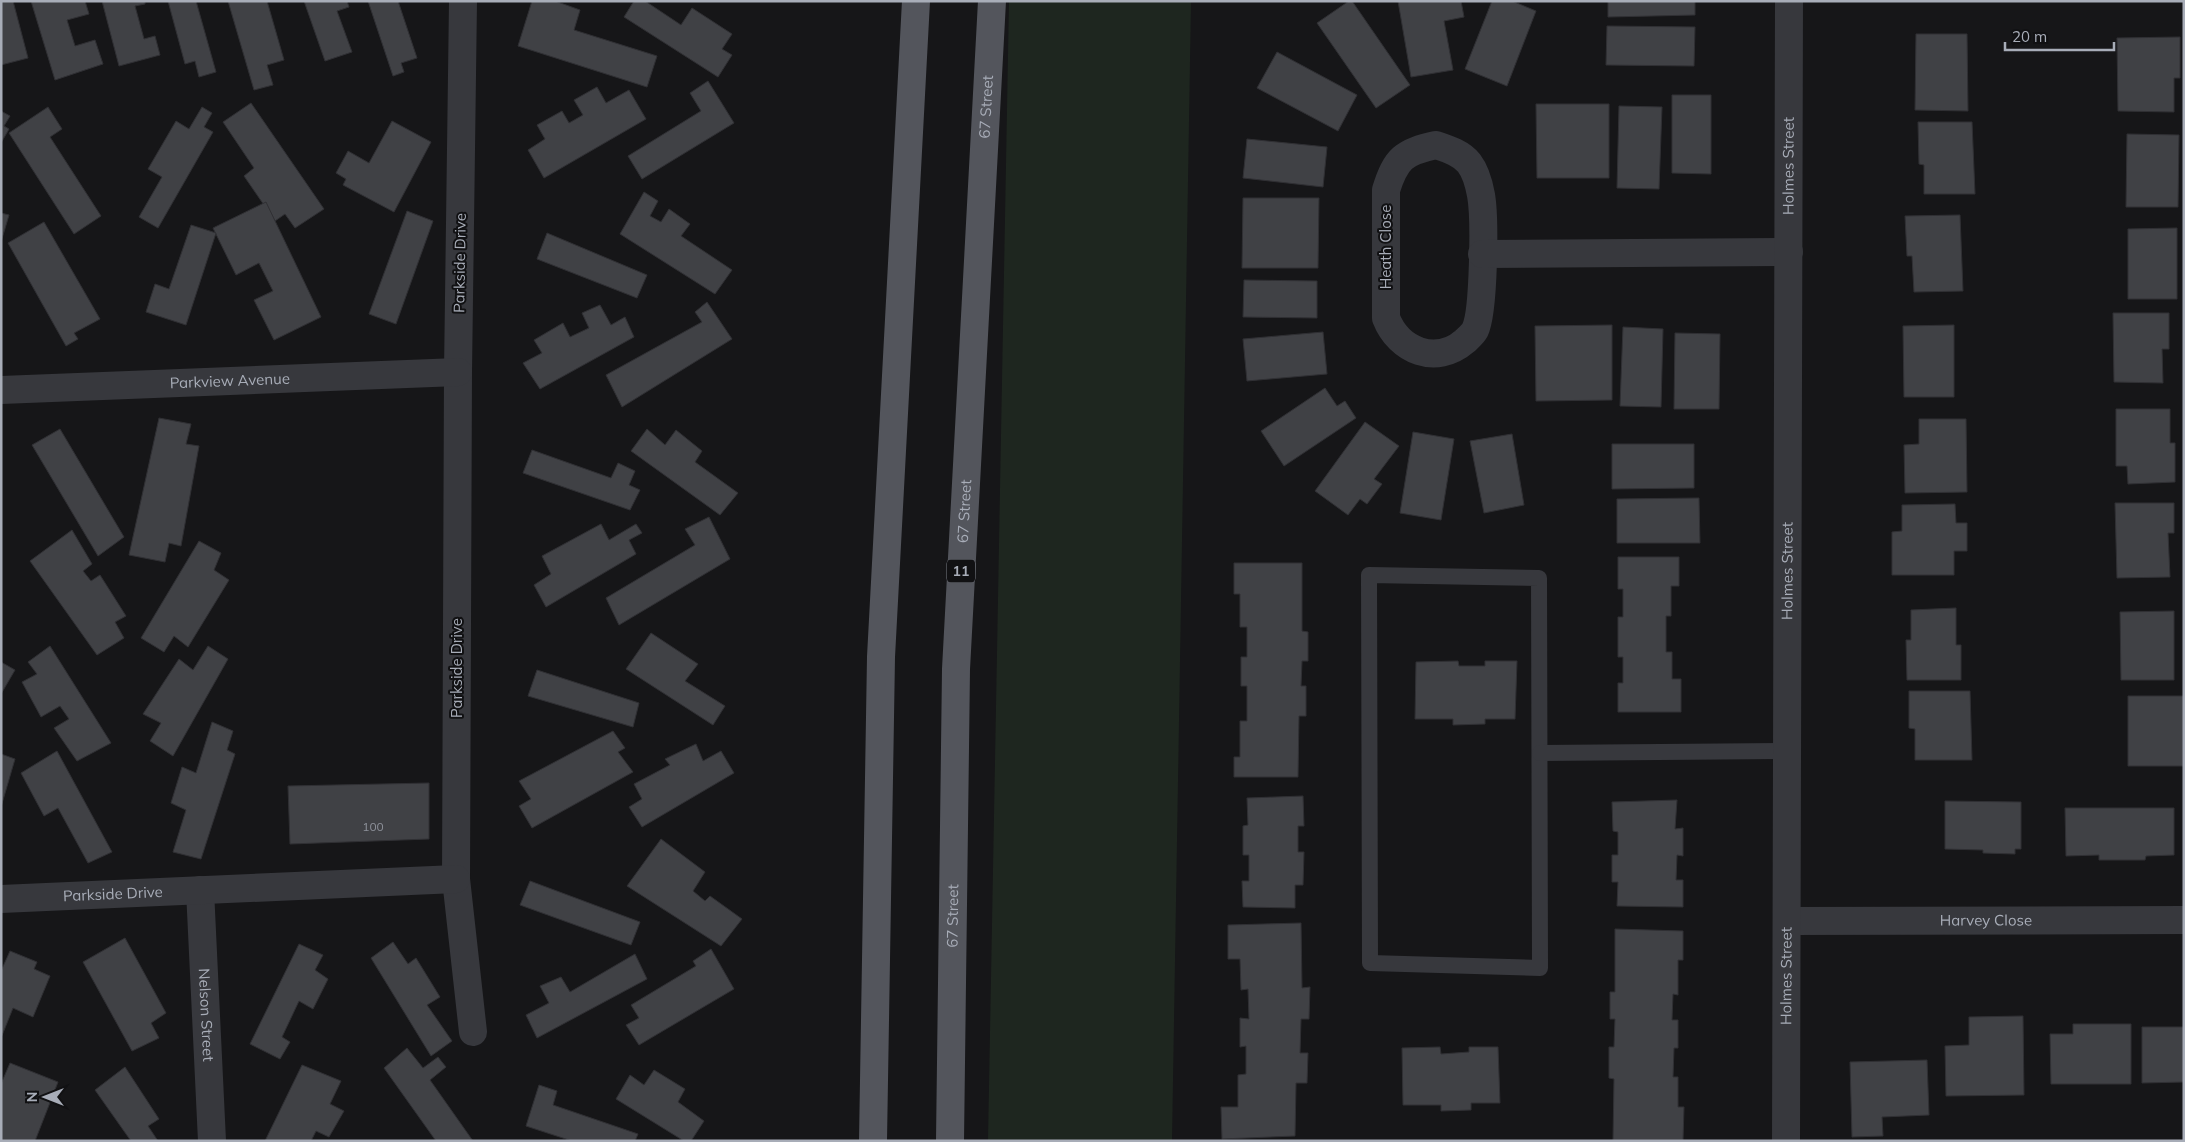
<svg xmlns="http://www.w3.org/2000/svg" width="2185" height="1142" viewBox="0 0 2185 1142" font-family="Mulish,sans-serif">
<rect width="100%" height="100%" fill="#161618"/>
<path fill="#1e261f" d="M1009,1h182l-19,1140h-184z"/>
<g fill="#404145" stroke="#303034">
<path d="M1,1h12l15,57 -27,7z"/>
<path d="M31,1h54l4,13 -22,6 8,26 20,-6 8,24 -48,16z"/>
<path d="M102,1h43v3l-10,2 9,33 11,-3 5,19 -41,11z"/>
<path d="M168,1h28l20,71 -17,5 -4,-16 -10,3z"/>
<path d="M228,1h39l17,59 -17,5 6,20 -19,5z"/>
<path d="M304,1h43l2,6 -12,4 15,41 -27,9z"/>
<path d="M368,1h30l19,57 -16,5 3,9 -11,4z"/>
<path d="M532,1h23l25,9 -6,20 83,26 -10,31 -129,-41z"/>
<path d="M634,1h11l36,24 11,-17 40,26 -10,15 10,6 -14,22 -94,-60z"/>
<path d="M1349,1h3l58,84 -34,23 -59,-85z"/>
<path d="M1398,1h63l3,16 -20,4 9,49 -42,7z"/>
<path d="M1492,1h20l24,10 -29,75 -42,-17z"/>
<path d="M1608,1h87v14l-87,2z"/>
<path d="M1607,26l88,1 -1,39 -88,-1z"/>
<path d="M1916,34h51l1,77 -53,-1z"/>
<path d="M2180,37v41h-6v34l-56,-1 -1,-73z"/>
<path d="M1277,52l80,43 -19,36 -81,-43z"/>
<path d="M708,81l26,42 -92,56 -14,-23 73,-45 -11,-18z"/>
<path d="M597,87l9,16 23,-13 17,29 -102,59 -16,-28 17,-11 -8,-14 25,-14 7,12 14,-8 -9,-15z"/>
<path d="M1672,95h39v79l-39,-1z"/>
<path d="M251,103l73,106 -29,19 -10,-14 -10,7 -31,-45 10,-8 -31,-46z"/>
<path d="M1536,104h73v74h-72z"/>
<path d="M1619,106l43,1 -3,82 -42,-1z"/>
<path d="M48,107l14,22 -12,8 51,79 -27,18 -65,-101z"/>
<path d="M202,107l10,6 -8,14 9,5 -55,96 -19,-11 23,-40 -14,-8 28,-48 13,8z"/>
<path d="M1,111l9,5 -6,10 5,3 -8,14z"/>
<path d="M392,121l39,21 -37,70 -51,-27 3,-6 -10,-6 12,-22 21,12z"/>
<path d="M1918,122h54l3,72h-51v-29l-5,-1z"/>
<path d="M2127,134l52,1 -1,72h-52z"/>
<path d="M1247,139l80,8 -4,40 -80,-9z"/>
<path d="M644,192l14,9 -8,15 11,6 8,-13 21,15 -9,12 51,34 -17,24 -95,-60z"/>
<path d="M1243,198h76l-1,70h-76z"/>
<path d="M266,202l55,115 -47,23 -20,-40 19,-9 -14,-28 -23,12 -23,-47z"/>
<path d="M407,211l26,10 -37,103 -27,-10z"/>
<path d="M1,213l8,2 -8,27z"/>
<path d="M1960,215l3,76 -49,1 -2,-36h-5l-2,-40z"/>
<path d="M44,222l56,97 -26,14 4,6 -12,7 -58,-103z"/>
<path d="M191,225l25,8 -30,92 -40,-13 9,-28 14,5z"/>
<path d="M2177,228v71h-49v-70z"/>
<path d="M547,233l100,42 -10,23 -100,-39z"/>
<path d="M1244,280l73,1v37l-74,-1z"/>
<path d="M707,302l25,37 -110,68 -16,-32 96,-53 -7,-10z"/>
<path d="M600,305l11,20 14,-8 9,20 -94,52 -17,-26 19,-10 -8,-13 29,-17 7,14 19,-9 -7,-15z"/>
<path d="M2113,313h56v36h-7l1,34 -49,-1z"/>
<path d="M1612,325v75l-76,1 -1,-75z"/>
<path d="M1954,325v72h-50l-1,-71z"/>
<path d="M1623,327l40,2 -2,78 -41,-1z"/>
<path d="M1323,332l4,42 -80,7 -4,-42z"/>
<path d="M1675,333l45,1 -1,75h-45z"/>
<path d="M1325,388l12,18 8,-5 11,17 -72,48 -23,-35z"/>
<path d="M2116,409h54v34h5v39l-47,2 -1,-18h-11z"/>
<path d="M159,418l32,6 -5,20 13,2 -18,100 -12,-3 -4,19 -36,-7z"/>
<path d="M1919,419h47l1,73 -62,1 -1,-48 15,-1z"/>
<path d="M1365,422l34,24 -25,33 8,5 -15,20 -7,-5 -12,16 -33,-24z"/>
<path d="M60,429l64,108 -26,19 -66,-111z"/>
<path d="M647,429l18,16 11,-15 26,21 -7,11 43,31 -18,22 -89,-64z"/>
<path d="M1413,432l41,7 -13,81 -41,-7z"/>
<path d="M1512,434l12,71 -40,8 -14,-72z"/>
<path d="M1612,444h82v44l-82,1z"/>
<path d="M532,450l79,28 7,-15 17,8 -6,14 11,5 -10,20 -107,-37z"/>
<path d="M1699,498l1,45h-83v-44z"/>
<path d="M2115,503h59v30h-6l2,44 -53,1z"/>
<path d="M1955,504l1,19h11v28h-13v24h-62v-43l10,-1v-26z"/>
<path d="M709,517l21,42 -111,66 -13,-27 89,-53 -10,-16z"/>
<path d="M601,524l8,16 27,-16 6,9 -13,7 7,14 -90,53 -12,-22 17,-11 -9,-18z"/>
<path d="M72,530l20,34 -9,7 8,10 9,-6 26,41 -11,6 9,16 -27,17 -67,-94z"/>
<path d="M199,541l22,12 -7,17 15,10 -41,67 -14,-11 -10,16 -23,-14z"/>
<path d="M1618,557h61v29h-8v30h-5v36h6v27h9v33h-63v-29h5v-26h-5v-40h5v-28h-5z"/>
<path d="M1234,563h68v68l6,1v29h-6l-1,25h5v30h-7l-1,61h-64v-20h6v-36h7v-35h-6v-29h6v-30h-7v-33h-6z"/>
<path d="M1956,608v37h5v35h-54l-1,-40h5v-30z"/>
<path d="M2174,611v69h-53l-1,-68z"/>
<path d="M651,633l47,31 -13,17 40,25 -12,19 -87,-56z"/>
<path d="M50,646l61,97 -34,18 -23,-33 15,-9 -9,-13 -19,11 -19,-35 15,-8 -9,-12z"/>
<path d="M208,646l20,13 -55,97 -23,-15 11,-18 -18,-9 36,-55 14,11z"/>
<path d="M1458,661l1,5h26v-5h32l-2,58h-30v5l-32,1v-6h-38l1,-57z"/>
<path d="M1,662l14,8 -14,24z"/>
<path d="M537,670l102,33 -6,24 -105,-31z"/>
<path d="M1909,691h61l2,69h-57v-31l-6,-1z"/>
<path d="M2128,696h56l-1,70h-55z"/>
<path d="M212,722l21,9 -6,19 8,4 -34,105 -28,-7 13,-42 -15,-7 11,-36 14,6z"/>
<path d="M613,731l12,17 -7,4 15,20 -101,56 -13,-22 12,-7 -12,-18z"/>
<path d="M696,744l7,17 18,-10 13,22 -92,54 -13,-20 13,-8 -8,-15 36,-19 -5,-6z"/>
<path d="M57,751l55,101 -24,11 -30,-55 -14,8 -23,-43z"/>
<path d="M1,754l14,5 -14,48z"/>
<path d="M429,783v56l-139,5 -2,-58z"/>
<path d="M1303,796l1,30h-6v26h6l-1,33h-8v23l-52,-1 -1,-26h7v-26h-6v-29l5,-1 -1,-27z"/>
<path d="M1677,800l-2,29 8,-1v28l-6,-1 -1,25h7v27l-66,-1 1,-24h-6v-27h6v-23l-5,-1 -1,-29z"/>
<path d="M1945,801l76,1v47h-6v5l-32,-1v-3l-38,-1z"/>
<path d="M2065,808h109v47l-28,1 -1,4h-46v-5l-33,1z"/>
<path d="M661,839l44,33 -12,19 12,10 5,-5 32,23 -21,27 -94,-60z"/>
<path d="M530,881l110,41 -9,23 -111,-40z"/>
<path d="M1301,923l1,65 8,-1 -1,32h-8l-1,34h8l-1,30h-11l-1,53 -73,3 -1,-32h17v-32l8,-1v-28l-6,1v-29l9,1 -1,-30 -7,1 -1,-31h-12v-34z"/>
<path d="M1615,929l68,2v29h-5v35l-5,-1 -1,26h6v28h-4l-1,29h5v30h6l-1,33h-70l1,-61 -5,-1v-31h5l1,-28h-5v-27h5z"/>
<path d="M125,938l41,75 -15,10 8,15 -27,13 -49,-89z"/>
<path d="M393,942l15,22 8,-6 24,39 -13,8 25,36 -21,15 -60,-98z"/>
<path d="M299,944l24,11 -8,15 13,9 -15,30 -14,-8 -17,36 8,5 -10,17 -30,-15z"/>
<path d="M711,949l23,40 -95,56 -13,-20 13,-7 -8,-13 65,-39 -3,-5z"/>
<path d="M10,951l27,11 -3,7 16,7 -17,41 -20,-9 -12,30v-67z"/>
<path d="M635,954l12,25 -110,59 -11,-23 23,-12 -9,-17 21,-9 9,15z"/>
<path d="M2023,1016l1,79 -78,1 -1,-50 24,-1v-28z"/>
<path d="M2073,1024h58v60h-80l-1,-50h23z"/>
<path d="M2142,1027h42v55l-42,1z"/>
<path d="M1440,1047l1,7 28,-2v-5h29l2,56h-29v7l-30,1v-6h-38l-1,-57z"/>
<path d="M407,1048l16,20 15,-11 8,10 -16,13 43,61h-37l-52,-73z"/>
<path d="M1927,1060l2,55 -47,2 1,19 -31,1 -2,-75z"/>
<path d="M10,1063l48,19 -23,59h-34v-57z"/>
<path d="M302,1065l39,16 -11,23 14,7 -15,26 -13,-6 -5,10h-46z"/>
<path d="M125,1067l34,52 -11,7 10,15h-27l-36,-51z"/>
<path d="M654,1070l31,19 -7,13 26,19 -13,20h-7l-68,-42 14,-24 14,10z"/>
<path d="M539,1085l18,6 -4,14 85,29 -3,7h-63l-46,-15z"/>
</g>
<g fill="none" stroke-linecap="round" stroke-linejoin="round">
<g stroke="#37383d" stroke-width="16">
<path d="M1369,575l170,3 1,390 -170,-5z"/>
<path d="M1540,753l247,-2"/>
</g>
<g stroke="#37383d" stroke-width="28">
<path d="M463,1l-5,371 -2,507 17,153"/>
<path d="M1436,145c12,4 25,8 33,18 7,9 10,21 12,32 4,22 3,117 -6,135 -2,4 -7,8 -10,11 -29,25 -66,10 -79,-23v-128c10,-32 18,-38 50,-45z"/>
<path d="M1482,254l307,-2"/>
<path id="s1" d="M1,390l457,-18"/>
<path id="s2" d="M200,890l12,251"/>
<path id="s3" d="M1,899l455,-20"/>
<path id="s4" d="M1787,921l397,-1"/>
<path id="s5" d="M1786,1141l3,-1140"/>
</g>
<g stroke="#53555c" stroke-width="28">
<path d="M873,1141l8,-484 35,-656"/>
<path id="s6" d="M950,1141l6,-472 36,-668"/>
</g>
</g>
<g text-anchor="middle" stroke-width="4" stroke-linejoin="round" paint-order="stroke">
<g font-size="12" fill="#8e929b">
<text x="373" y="831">100</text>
</g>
<rect fill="#111113" stroke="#7b7e86" stroke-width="1" x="947" y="559.5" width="28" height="23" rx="4"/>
<g font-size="14" font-weight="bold" fill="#a8adb8">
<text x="961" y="576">11</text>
</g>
<g font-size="15" fill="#a8adb8" stroke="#111113">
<text dy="5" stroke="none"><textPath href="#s6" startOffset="1035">67 Street</textPath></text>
<text dy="5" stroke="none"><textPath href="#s5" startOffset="975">Holmes Street</textPath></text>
<text transform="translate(1386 247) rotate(-90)" y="5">Heath Close</text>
<text transform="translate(460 263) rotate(-89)" y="5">Parkside Drive</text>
<text dy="5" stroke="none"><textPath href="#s1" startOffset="229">Parkview Avenue</textPath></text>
<text dy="5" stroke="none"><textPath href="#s6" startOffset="630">67 Street</textPath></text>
<text dy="5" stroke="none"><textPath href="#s5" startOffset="570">Holmes Street</textPath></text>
<text transform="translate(457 668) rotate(-90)" y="5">Parkside Drive</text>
<text dy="5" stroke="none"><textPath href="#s3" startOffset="112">Parkside Drive</textPath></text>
<text dy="5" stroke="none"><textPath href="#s6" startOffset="225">67 Street</textPath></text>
<text dy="5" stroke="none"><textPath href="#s4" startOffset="199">Harvey Close</textPath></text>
<text dy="5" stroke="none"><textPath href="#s5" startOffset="165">Holmes Street</textPath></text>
<text dy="5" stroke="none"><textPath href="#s2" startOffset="125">Nelson Street</textPath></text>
</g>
</g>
<rect width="2185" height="1142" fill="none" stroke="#a8adb8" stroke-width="5"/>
<g transform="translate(45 1097) rotate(270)" stroke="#111113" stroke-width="4" paint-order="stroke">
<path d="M0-4L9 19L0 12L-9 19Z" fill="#a8adb8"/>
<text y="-8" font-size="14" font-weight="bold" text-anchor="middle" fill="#a8adb8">N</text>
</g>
<path d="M2005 42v8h109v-8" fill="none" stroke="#a8adb8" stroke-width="2.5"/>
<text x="2012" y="42" font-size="15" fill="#a8adb8" stroke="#111113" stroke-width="4" paint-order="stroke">20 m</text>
</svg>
